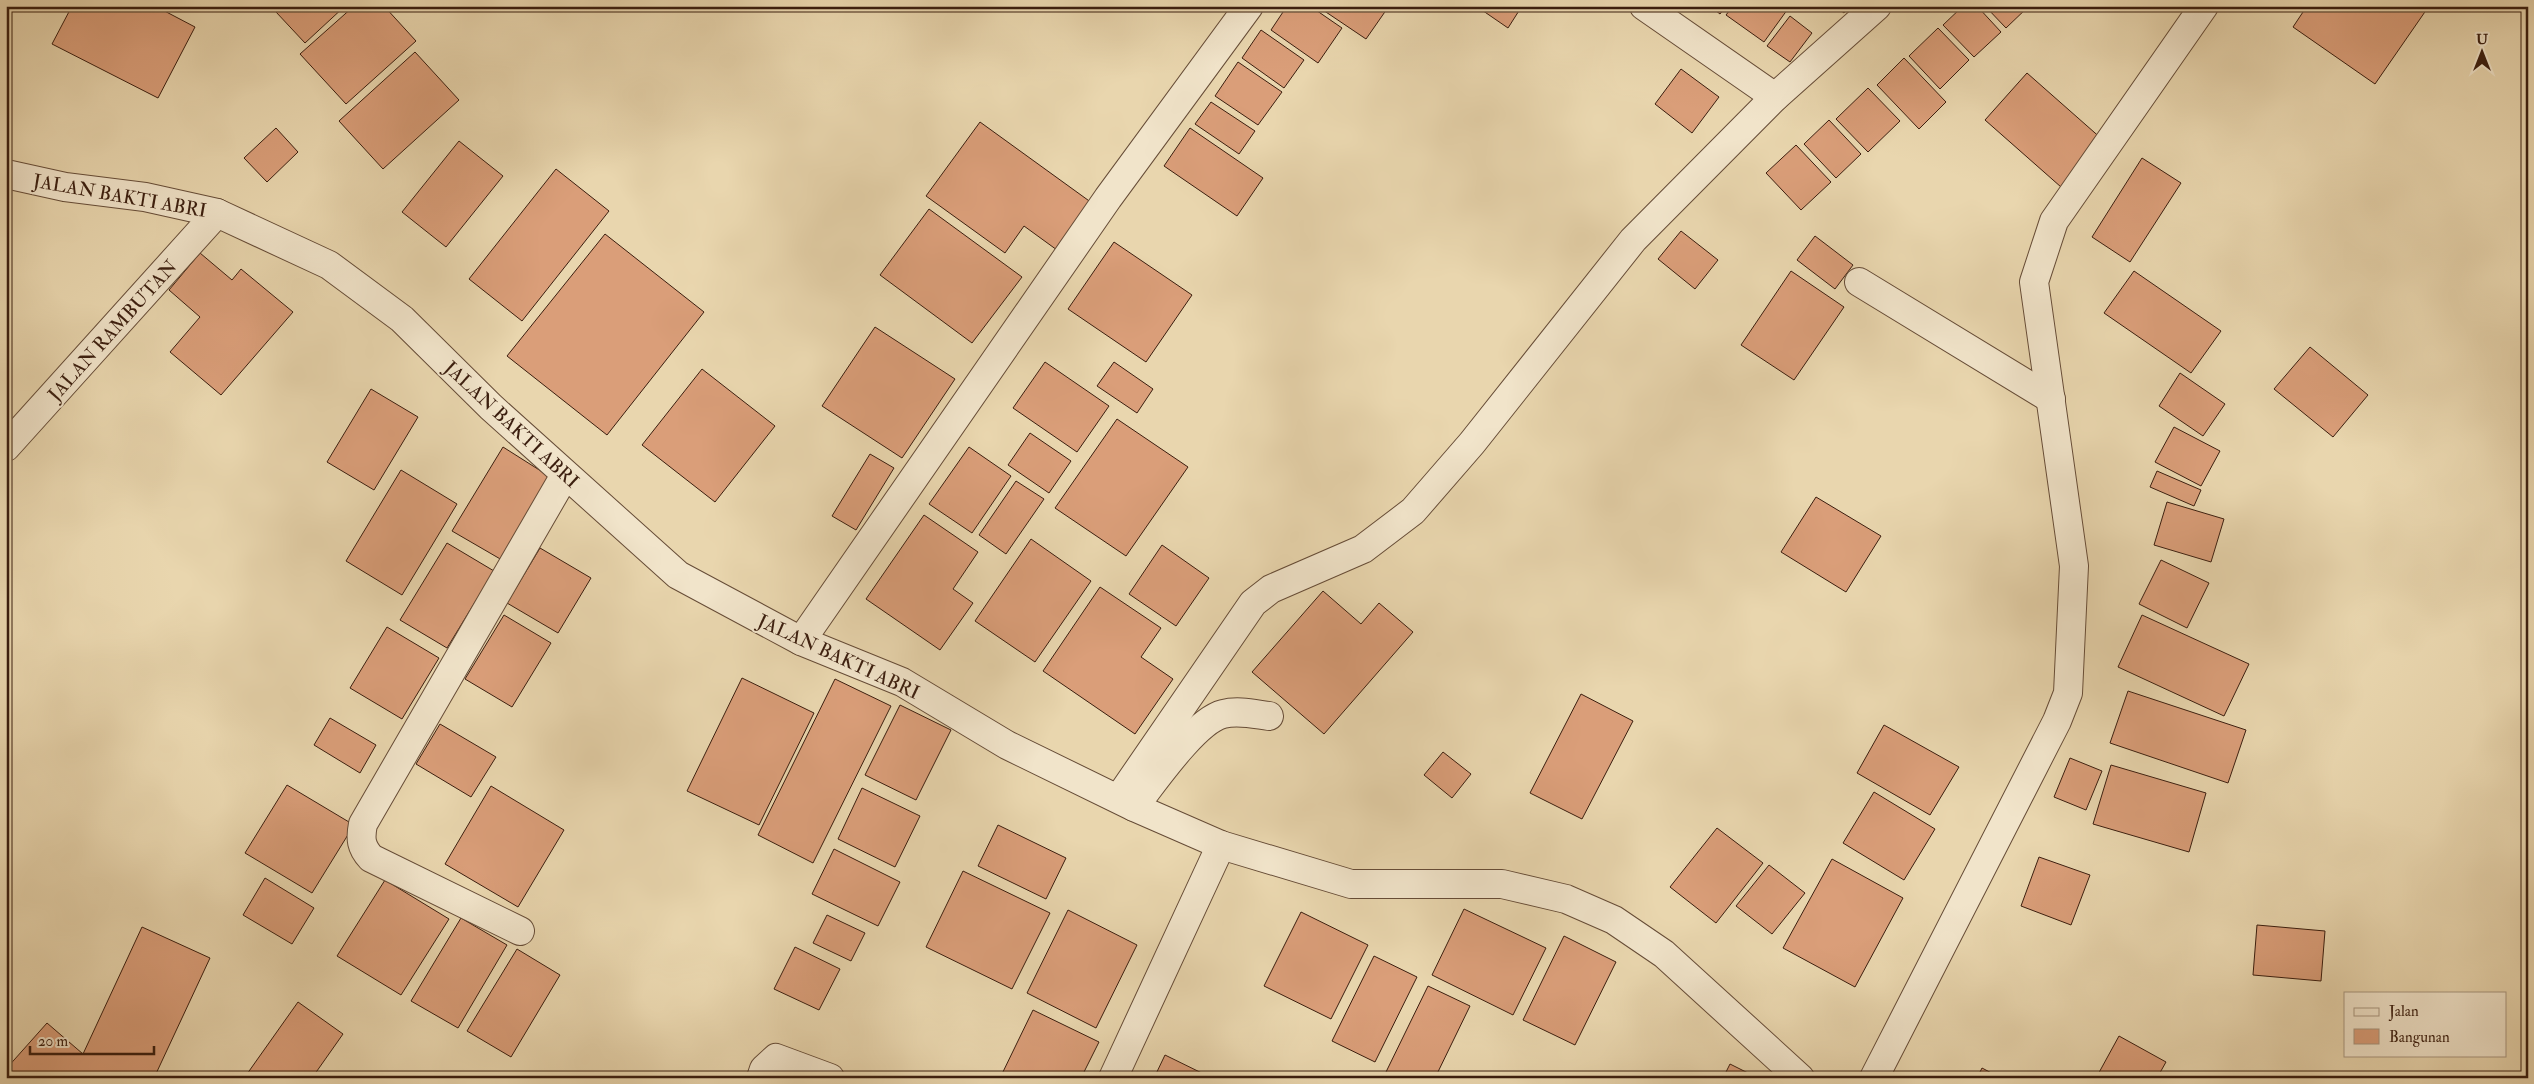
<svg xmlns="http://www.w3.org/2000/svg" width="2534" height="1084" viewBox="0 0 2534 1084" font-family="'IM FELL Double Pica',serif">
<rect width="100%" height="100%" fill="#e9d6ae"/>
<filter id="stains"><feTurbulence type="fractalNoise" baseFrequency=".004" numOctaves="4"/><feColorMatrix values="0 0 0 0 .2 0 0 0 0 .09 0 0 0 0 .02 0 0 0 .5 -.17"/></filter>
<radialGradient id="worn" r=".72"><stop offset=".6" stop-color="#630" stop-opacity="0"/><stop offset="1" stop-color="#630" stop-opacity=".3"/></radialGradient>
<g fill="#da9e79" stroke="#3b1e0f">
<path d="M72,6h83l40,21 -37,71 -106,-54z"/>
<path d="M282,6h63l-40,37 -29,-31z"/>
<path d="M354,6h30l32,35 -70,63 -46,-50z"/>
<path d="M1287,6h23l32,22 -24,35 -47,-33z"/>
<path d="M1317,6h72l-23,33z"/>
<path d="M1476,6h46l-14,22z"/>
<path d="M1710,6h16l-6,8z"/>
<path d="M1733,6h57l-26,36 -38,-27z"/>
<path d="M1835,6h14l-5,7z"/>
<path d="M1963,6h14l24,26 -27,25 -31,-32z"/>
<path d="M1985,6h44l-23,22z"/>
<path d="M2307,6h122l-54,78 -82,-57z"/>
<path d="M1790,16l22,17 -22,29 -23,-16z"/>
<path d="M1938,28l31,32 -29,29 -31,-33z"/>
<path d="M1261,30l43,30 -20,28 -42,-30z"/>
<path d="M415,52l44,48 -76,69 -44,-48z"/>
<path d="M1904,58l42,44 -27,27 -42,-44z"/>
<path d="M1238,62l44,30 -24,33 -43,-29z"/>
<path d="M1681,69l38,28 -27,36 -37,-29z"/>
<path d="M2027,73l76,67 -42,47 -76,-67z"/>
<path d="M1868,88l32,33 -32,31 -32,-33z"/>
<path d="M1211,102l44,29 -16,23 -44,-30z"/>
<path d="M1829,120l32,34 -25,24 -32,-34z"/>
<path d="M980,122l112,81 -35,47 -33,-24 -19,27 -79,-57z"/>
<path d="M276,128l22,24 -31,30 -23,-24z"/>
<path d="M1190,128l73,50 -26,38 -73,-50z"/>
<path d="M459,141l44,35 -57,71 -44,-35z"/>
<path d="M1796,145l35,37 -30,28 -35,-37z"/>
<path d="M2142,158l39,25 -51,79 -38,-25z"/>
<path d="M556,169l53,42 -87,110 -53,-42z"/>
<path d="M929,209l93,68 -50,66 -92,-68z"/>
<path d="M1681,231l37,29 -23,29 -37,-30z"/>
<path d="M605,234l99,78 -97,123 -100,-79z"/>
<path d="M1815,236l38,29 -18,24 -38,-29z"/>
<path d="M1114,242l78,53 -46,67 -78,-53z"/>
<path d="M200,253l32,27 9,-11 52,43 -72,83 -51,-43 30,-35 -31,-27z"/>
<path d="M1791,271l53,36 -50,73 -53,-35z"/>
<path d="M2134,271l87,60 -30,42 -87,-60z"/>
<path d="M875,327l80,52 -53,79 -80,-52z"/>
<path d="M2310,347l58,48 -35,42 -59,-48z"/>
<path d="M1045,362l64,44 -32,46 -64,-44z"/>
<path d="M1114,362l39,27 -16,24 -40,-27z"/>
<path d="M702,369l73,57 -60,76 -73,-57z"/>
<path d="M2180,373l45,31 -22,32 -44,-30z"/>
<path d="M371,389l47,28 -44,73 -47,-28z"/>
<path d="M1117,419l71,48 -62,89 -71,-48z"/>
<path d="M2174,427l46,24 -19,35 -46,-24z"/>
<path d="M1030,433l41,28 -22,32 -41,-28z"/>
<path d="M503,447l49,31 -50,82 -50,-29z"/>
<path d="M969,447l42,29 -39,57 -43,-29z"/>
<path d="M870,454l24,14 -38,62 -24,-14z"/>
<path d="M401,470l56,34 -55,91 -56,-34z"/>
<path d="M2157,471l44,19 -7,16 -44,-19z"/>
<path d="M1016,481l28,18 -38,55 -27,-19z"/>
<path d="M1816,497l65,39 -35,56 -65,-40z"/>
<path d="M2167,502l57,17 -13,43 -57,-17z"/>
<path d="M924,515l54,37 -25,37 20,14 -33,47 -74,-51z"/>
<path d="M1031,539l60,42 -56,81 -60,-41z"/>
<path d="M447,543l47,28 -47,77 -47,-28z"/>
<path d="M1162,545l47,33 -33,48 -47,-32z"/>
<path d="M540,548l51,30 -33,55 -51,-30z"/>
<path d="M2161,560l48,23 -22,45 -48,-24z"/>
<path d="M1100,587l61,41 -20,29 32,22 -38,55 -92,-63z"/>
<path d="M1323,591l38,33 18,-21 34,29 -89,102 -72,-62z"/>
<path d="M504,615l47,28 -39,64 -47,-28z"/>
<path d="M2142,615l107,49 -25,52 -106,-49z"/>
<path d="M387,627l52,31 -37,61 -52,-31z"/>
<path d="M742,678l72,35 -55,112 -72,-34z"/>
<path d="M835,679l56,27 -78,157 -55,-28z"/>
<path d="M2128,691l118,39 -18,53 -118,-40z"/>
<path d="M1581,694l52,27 -51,98 -52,-26z"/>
<path d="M900,705l51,25 -35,70 -51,-25z"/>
<path d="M330,718l46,27 -16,28 -46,-28z"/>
<path d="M440,724l56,33 -25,40 -55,-33z"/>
<path d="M1884,725l75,42 -29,48 -73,-42z"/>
<path d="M1443,752l28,22 -19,24 -28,-23z"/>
<path d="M2070,758l32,13 -16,39 -32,-13z"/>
<path d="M2111,765l95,28 -17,59 -96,-28z"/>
<path d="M287,785l67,40 -42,68 -67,-40z"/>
<path d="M491,786l73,44 -46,77 -73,-43z"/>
<path d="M862,788l58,28 -25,51 -57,-28z"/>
<path d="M1874,792l61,37 -31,51 -61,-37z"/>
<path d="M998,825l68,33 -20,41 -68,-33z"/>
<path d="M1717,828l46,35 -47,60 -46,-36z"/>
<path d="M834,849l66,33 -22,44 -66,-32z"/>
<path d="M2039,857l51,18 -19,50 -50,-19z"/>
<path d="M1832,859l71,39 -48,89 -72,-39z"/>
<path d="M1769,865l36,28 -33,41 -36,-28z"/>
<path d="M963,871l87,42 -38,76 -86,-42z"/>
<path d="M265,878l49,30 -22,36 -49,-29z"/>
<path d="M385,880l64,39 -48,76 -64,-39z"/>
<path d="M1464,909l82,39 -33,67 -81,-40z"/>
<path d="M1068,910l69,35 -41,83 -69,-35z"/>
<path d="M1301,912l67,33 -37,74 -67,-33z"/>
<path d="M827,915l38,18 -14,28 -38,-18z"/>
<path d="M461,918l46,27 -49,83 -47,-27z"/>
<path d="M2257,925l68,6 -4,50 -68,-6z"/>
<path d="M142,927l68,31 -56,120h-148v-9l41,-46 36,31z"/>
<path d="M1564,936l52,26 -41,83 -52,-25z"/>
<path d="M795,947l45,22 -21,41 -45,-21z"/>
<path d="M517,949l43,26 -49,82 -44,-26z"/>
<path d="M1374,956l43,21 -42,85 -43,-21z"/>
<path d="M1428,986l42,20 -35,72h-38l-11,-6z"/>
<path d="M298,1002l45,32 -31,44h-59l-6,-4z"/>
<path d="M1033,1010l66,32 -18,36h-81z"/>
<path d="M2119,1036l47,26 -9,16h-61z"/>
<path d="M1165,1055l47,23h-58z"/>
<path d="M1730,1064l28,14h-35z"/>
<path d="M1982,1068l19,10h-24z"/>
</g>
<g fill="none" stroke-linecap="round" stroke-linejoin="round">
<defs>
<g id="minor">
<path d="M1644,6l131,91"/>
<path d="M6,174l59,13 80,10 72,16 112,52 73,54 89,88 187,168 123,66 101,41 105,63 127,62 87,38 130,39h151l64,15 48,21 50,34 136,124"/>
<path d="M1859,282l192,117"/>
<path d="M6,447l211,-234"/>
<path d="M801,641l307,-443 141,-192"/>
<path d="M1119,798l134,-195 18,-14 92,-40 50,-38 59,-68 161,-203 142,-143 102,-91"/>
<path d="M1134,807c19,-24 61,-86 89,-93 15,-4 31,0 46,2"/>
<path d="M520,931l-149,-73c-10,-11 -11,-19 -8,-34l202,-349"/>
<path d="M761,1078l3,-9 12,-11 54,20"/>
<path d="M1113,1078l108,-233"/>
<path d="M1874,1078l183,-357 11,-28 6,-127 -40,-284 20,-61 150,-215"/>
</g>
</defs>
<use href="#minor" stroke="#664c37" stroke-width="30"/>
<use href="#minor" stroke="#f1e4ca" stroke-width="28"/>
</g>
<g text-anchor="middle" stroke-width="4" stroke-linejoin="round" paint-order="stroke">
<g font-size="19" fill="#3b1e0f" stroke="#f1e4ca">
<text transform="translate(120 195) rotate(10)" y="7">JALAN BAKTI ABRI</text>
<text transform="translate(112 330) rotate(-48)" y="7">JALAN RAMBUTAN</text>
<text transform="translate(512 424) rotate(43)" y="7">JALAN BAKTI ABRI</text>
<text transform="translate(839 656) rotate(25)" y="7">JALAN BAKTI ABRI</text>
</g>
</g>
<rect width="2534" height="1084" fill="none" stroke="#e9d6ae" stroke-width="25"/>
<rect x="8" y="8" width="2519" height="1069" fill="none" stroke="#3b1e0f" stroke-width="2.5"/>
<rect x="12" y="12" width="2509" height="1059" fill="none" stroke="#3b1e0f"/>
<rect x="2344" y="992" width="162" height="65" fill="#f1e4ca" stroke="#a8957f"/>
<rect x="2354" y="1008" width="25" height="8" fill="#f1e4ca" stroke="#a8957f"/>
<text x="2389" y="1016" font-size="15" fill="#3b1e0f">Jalan</text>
<rect x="2354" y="1029" width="25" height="15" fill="#da9e79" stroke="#a8957f"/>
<text x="2389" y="1042" font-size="15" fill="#3b1e0f">Bangunan</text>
<g transform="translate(2482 52)" stroke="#f1e4ca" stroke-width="4" paint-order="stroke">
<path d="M0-4L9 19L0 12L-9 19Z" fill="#3b1e0f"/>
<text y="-8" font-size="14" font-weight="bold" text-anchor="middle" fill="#3b1e0f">U</text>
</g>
<path d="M30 1046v8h124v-8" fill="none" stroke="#3b1e0f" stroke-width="2.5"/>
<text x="38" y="1046" font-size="15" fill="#3b1e0f" stroke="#f1e4ca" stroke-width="4" paint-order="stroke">20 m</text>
<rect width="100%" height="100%" filter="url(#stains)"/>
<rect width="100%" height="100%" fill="url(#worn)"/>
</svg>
